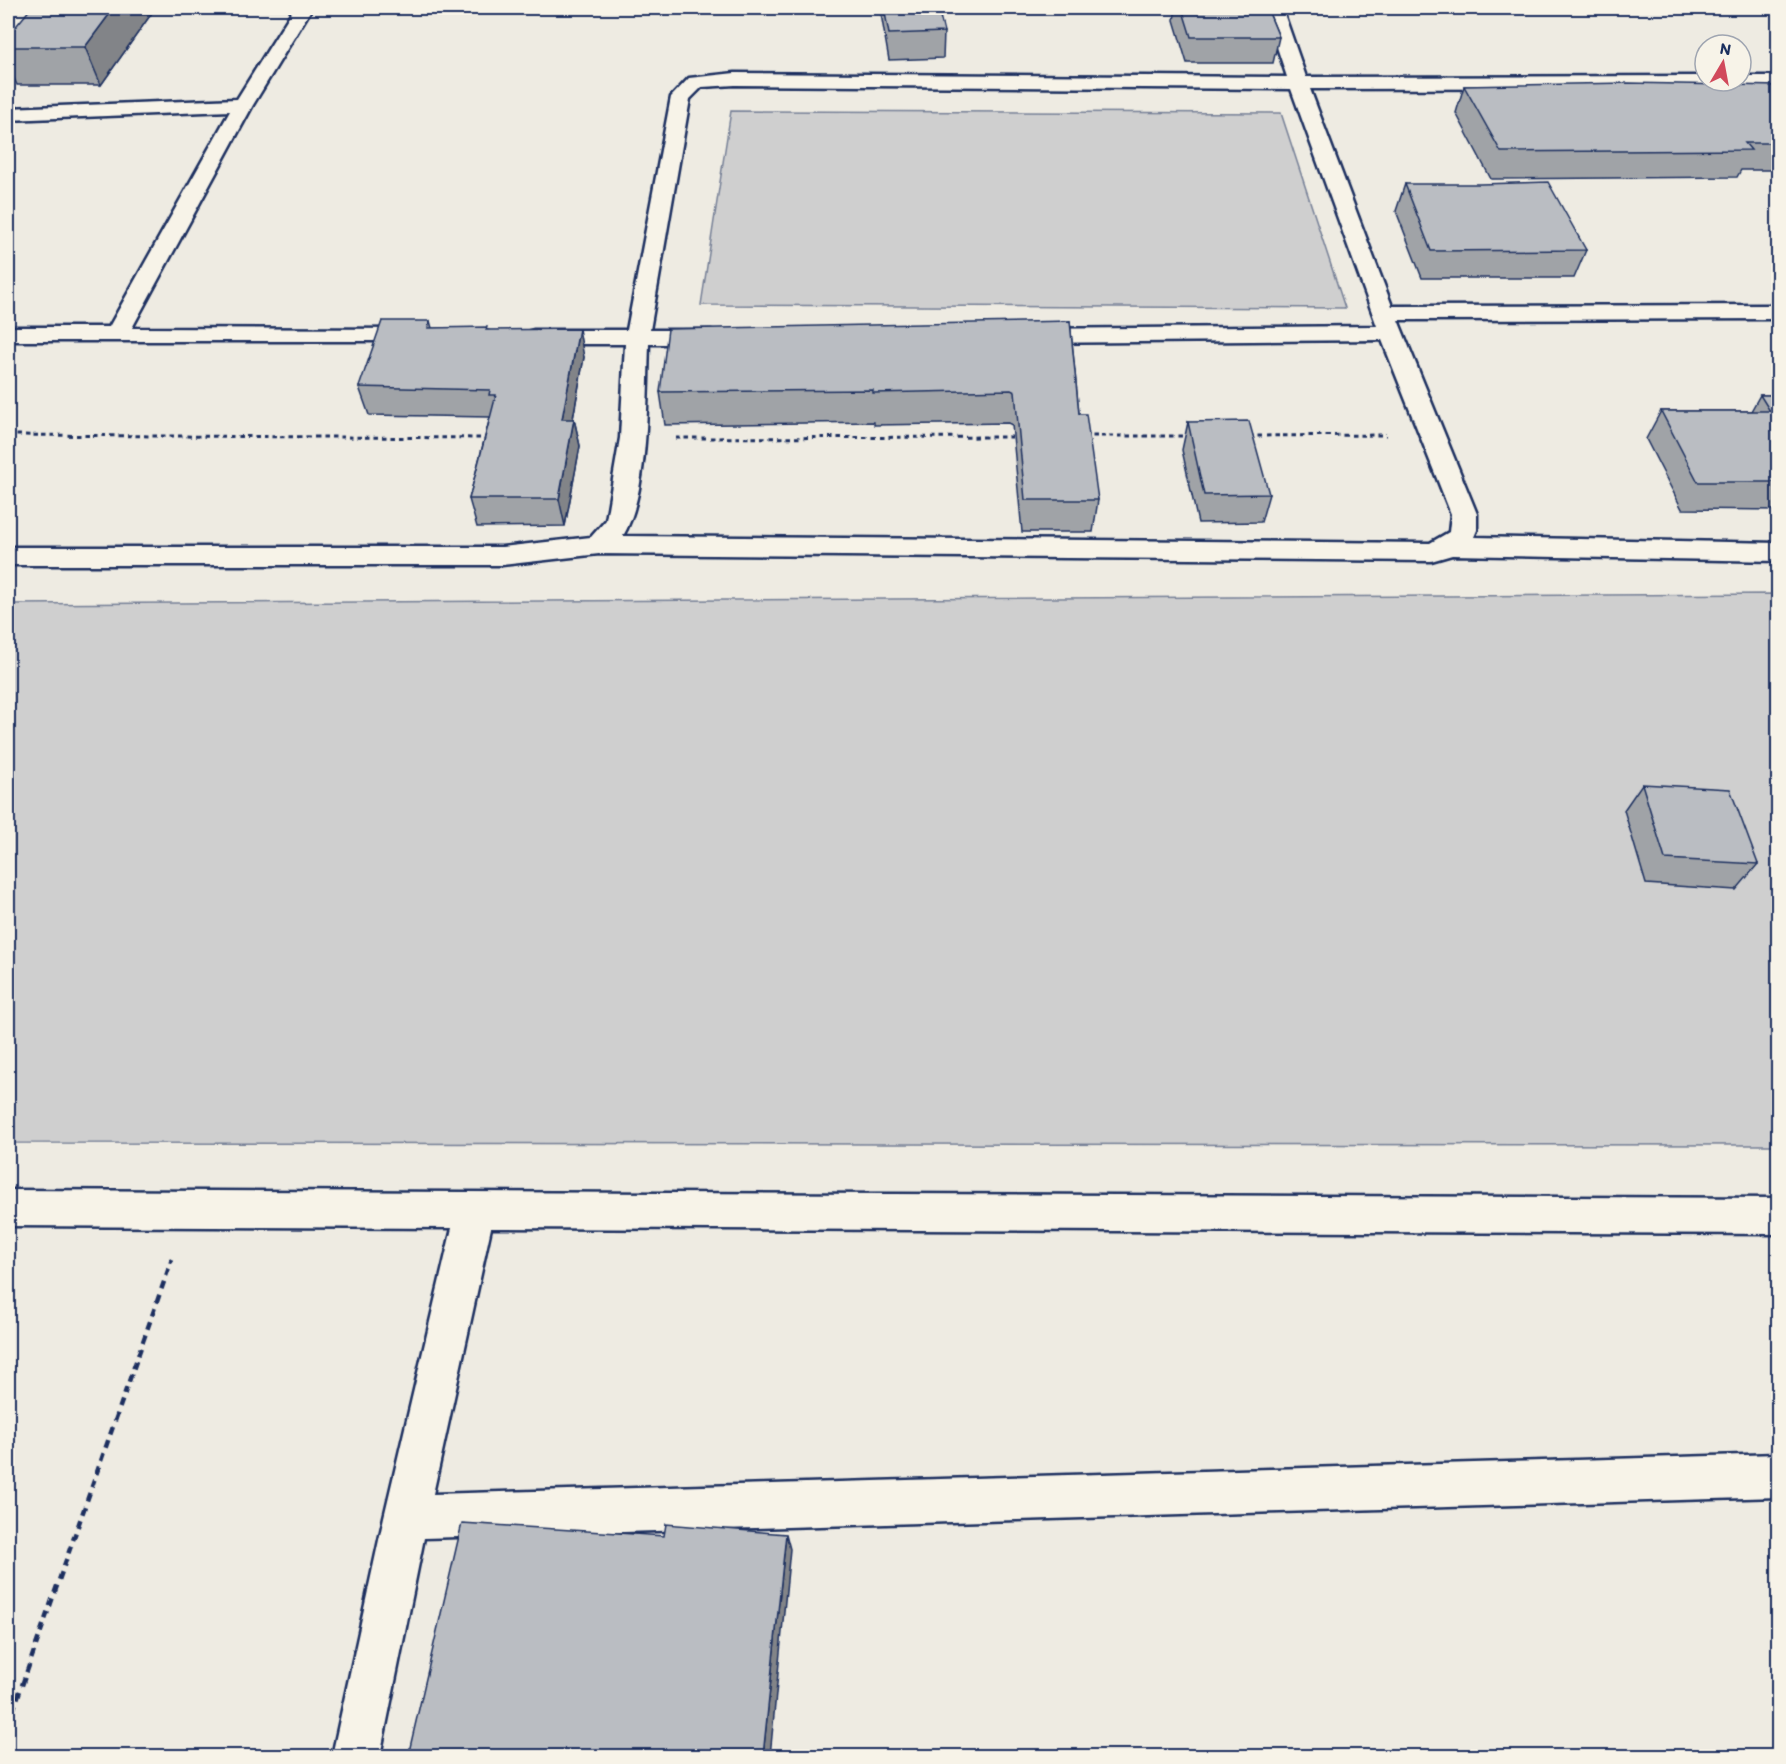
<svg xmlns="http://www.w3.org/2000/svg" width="1786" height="1764" viewBox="0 0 1786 1764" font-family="Itim,sans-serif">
<rect width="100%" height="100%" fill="#eeebe2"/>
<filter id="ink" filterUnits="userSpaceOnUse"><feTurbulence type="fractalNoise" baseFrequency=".0167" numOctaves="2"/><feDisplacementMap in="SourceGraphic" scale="12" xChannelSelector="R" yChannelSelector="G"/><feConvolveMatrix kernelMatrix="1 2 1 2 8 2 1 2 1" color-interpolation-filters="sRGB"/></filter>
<g filter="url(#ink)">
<g fill="#cfcfcf" stroke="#757f96" stroke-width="1.5">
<path d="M731,111l550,2 64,195 -644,-3z"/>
<path d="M1778,594v551l-1770,-2v-539z"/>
</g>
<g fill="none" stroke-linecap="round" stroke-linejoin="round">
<defs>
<g id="minor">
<path d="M294,8h18l-59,97 -121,223 291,1 8,2 4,5 -4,5h-423v-14h101l121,-216 -222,9v-12l229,-9z"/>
<path d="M1264,8h18l24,69 399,-1v5h36v-5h37v12l-468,1 82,217 386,-1v14l-380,1 79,194v16l-3,7 304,6v18l-326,-6 -21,6 -832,-7 -97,11h-494v-18h494l89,-10 15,-17 14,-82 5,-94h-91l-8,-2 -4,-5 4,-5 8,-2h93l44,-233 18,-19 46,-5 552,4zM735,85l556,4 86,237 -351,3 -8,2 -4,5 4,5 8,2 356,-3 69,174 -2,18 -19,11 -807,-7c26,-43 24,-140 26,-192h62l8,-2 4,-5 -4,-5 -8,-2h-61l40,-231 12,-12z"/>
<path d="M8,1190l1770,8v36l-1287,-6 -58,266 1345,-40v43l-1354,41 -44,218h-48l52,-239 68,-289 -444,-2z"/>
</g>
</defs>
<use href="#minor" stroke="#1b2f5e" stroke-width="5"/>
<g stroke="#1b2f5e" stroke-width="3" stroke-dasharray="4.5 4" stroke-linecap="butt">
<path d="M8,435l481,3"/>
<path d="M1084,436h104"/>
<path d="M1249,436l137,-1"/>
<path d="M676,438l341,-1"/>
</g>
<path stroke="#1b2f5e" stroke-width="4.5" stroke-dasharray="8 6" stroke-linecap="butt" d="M8,1725l164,-466"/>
<use href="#minor" fill="#f7f3e8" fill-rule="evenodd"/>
</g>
<g fill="#a0a3a7" stroke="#1b2f5e" stroke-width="1.5">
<path d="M881,8h3l60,24 -1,26 -54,2 -8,-46z"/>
<path d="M1176,8h91l12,29 -6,26h-86l-13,-43z"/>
<path d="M154,10l-53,75h-84l-9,-20v-29z"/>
<path d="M1464,86h315v84h-38l-4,7 -246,2 -35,-66z"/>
<path d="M1405,184l181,66 -12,28h-152l-26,-67z"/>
<path d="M430,321l2,7 56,2 96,27 -11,62h1l6,27 -15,80 -88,1 -8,-28 21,-82 -121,-2 -10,-28z"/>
<path d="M1070,321l9,93 19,86 -5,32h-71l-10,-107 -4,-2 -134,2v-3l-209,3 -5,-33z"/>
<path d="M1760,395h19v115l-97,-1 -36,-70 15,-28h90z"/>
<path d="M1188,422l81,72 -8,28 -63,1 -16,-73z"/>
<path d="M1642,784l116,80 -22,26 -90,-6 -22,-74z"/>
</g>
<g fill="#828488" stroke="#1b2f5e" stroke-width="1.5">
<path d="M114,8h39l1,2 -53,75 -16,-38z"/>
<path d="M579,329l5,28 -16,89 -6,-27z"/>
<path d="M574,419l6,27 -15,80 -6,-27z"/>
<path d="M786,1534l4,15 -20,207h-7z"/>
</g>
<g fill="#babdc2" stroke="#1b2f5e" stroke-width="1.5">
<path d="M31,8h83l-29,39h-77v-11z"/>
<path d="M884,8h54l6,24 -55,2z"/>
<path d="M1182,8h85l12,29h-88z"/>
<path d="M1628,83l151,3v57h-34l6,7 -250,2 -37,-66z"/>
<path d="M1548,182l38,68 -155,1 -26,-67h75z"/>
<path d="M382,321h48l-2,7 59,-1 -1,3 93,-1 -17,90h12l-15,80h-90l27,-104h-7l1,-5 -131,-3z"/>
<path d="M1070,321l9,93h7l12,86h-73l-10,-108 -4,-2 -138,3v-3l-213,2 8,-63z"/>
<path d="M1760,395h19v87h-81l-37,-71h109z"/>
<path d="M1249,421l20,73 -65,1 -16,-73z"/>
<path d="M1642,784l88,5 28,75 -93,-5z"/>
<path d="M462,1523l202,13 2,-12 120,10 -23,222h-355z"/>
</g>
</g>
<rect width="1786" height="1764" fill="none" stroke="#f7f3e8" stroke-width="30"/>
<rect x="15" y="15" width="1756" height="1734" fill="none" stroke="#1b2f5e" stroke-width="2" filter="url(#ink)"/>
<g transform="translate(1723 63) rotate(10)"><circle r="28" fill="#f7f3e8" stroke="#9fa5b1" stroke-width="1.5"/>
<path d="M0-4.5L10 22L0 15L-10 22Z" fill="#d1495b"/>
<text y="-9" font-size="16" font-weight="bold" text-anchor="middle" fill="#1b2f5e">N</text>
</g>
</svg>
